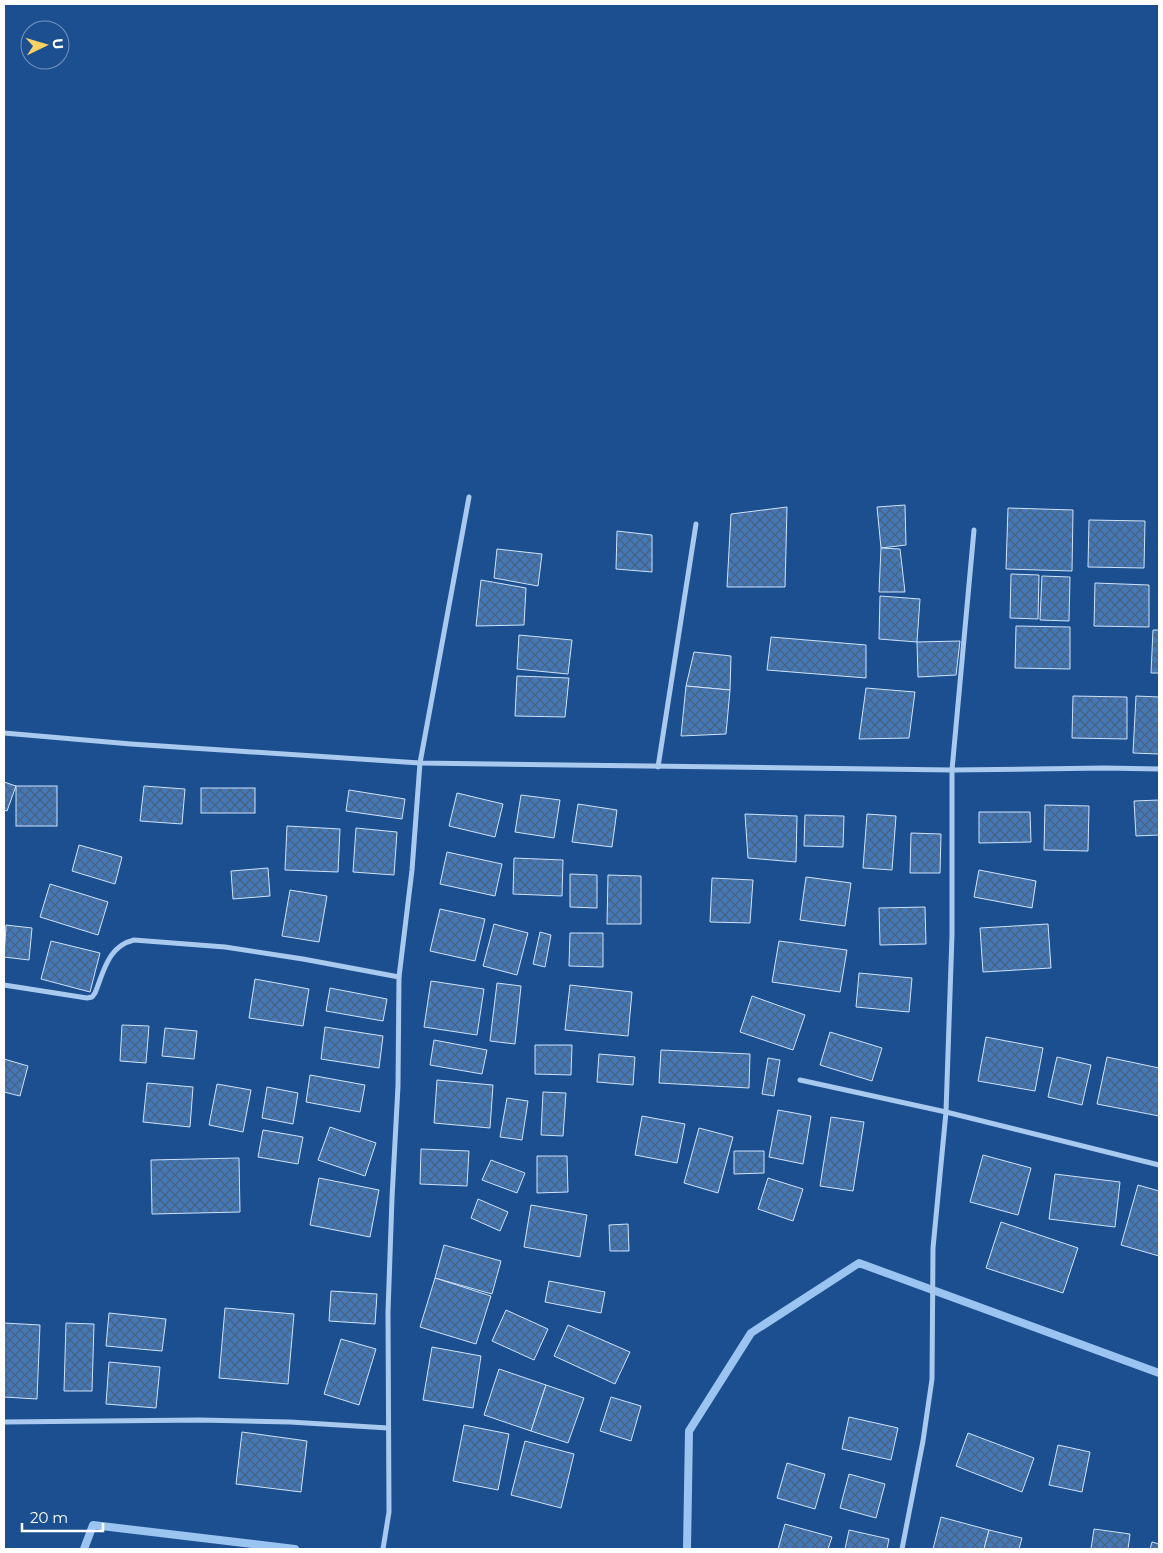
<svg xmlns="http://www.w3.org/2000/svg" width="1163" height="1553" viewBox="0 0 1163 1553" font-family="Montserrat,sans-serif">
<defs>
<pattern id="building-cross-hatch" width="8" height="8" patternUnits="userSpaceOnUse" patternTransform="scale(1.25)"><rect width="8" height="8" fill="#4478b7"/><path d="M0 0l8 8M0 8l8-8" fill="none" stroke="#486282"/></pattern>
</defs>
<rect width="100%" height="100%" fill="#1b4f8f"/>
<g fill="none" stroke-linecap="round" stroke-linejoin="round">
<g stroke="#9cc4f0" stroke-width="8">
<path d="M84,1549l9,-24 202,24"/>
<path d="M687,1549l2,-118 62,-98 108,-70 300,110"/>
</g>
</g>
<g fill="url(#building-cross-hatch)" stroke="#cfe3fa">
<path d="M905,505l1,40 -25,3 -4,-41z"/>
<path d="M787,507l-2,80h-58l4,-73z"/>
<path d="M1008,508l65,2 -1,61 -66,-2z"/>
<path d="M1089,520l56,1 -1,47 -56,-1z"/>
<path d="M617,531l35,4v37l-36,-3z"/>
<path d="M881,548l19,1 5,43h-26z"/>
<path d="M497,549l45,5 -4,32 -44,-8z"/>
<path d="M1011,574l28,1 -1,44 -28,-1z"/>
<path d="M1042,576l28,1 -1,44 -29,-1z"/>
<path d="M481,580l45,8 -2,37 -48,1z"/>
<path d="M1095,583l54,2v42l-55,-1z"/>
<path d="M880,596l40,3 -3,43 -38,-3z"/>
<path d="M1016,626l54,1v42l-55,-1z"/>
<path d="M1153,630h6v43h-8z"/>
<path d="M519,635l53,5 -4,34 -51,-5z"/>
<path d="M771,637l95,8v33l-99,-8z"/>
<path d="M960,641l-4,34 -38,2 -1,-35z"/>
<path d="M694,652l37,4 -1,34 -44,-4z"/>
<path d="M517,676l52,2 -4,39 -50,-1z"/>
<path d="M686,686l44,4 -4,44 -45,2z"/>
<path d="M866,688l49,4 -6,46 -50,1z"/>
<path d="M1073,696l54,1v42l-55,-1z"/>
<path d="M1136,696l23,1v57l-26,-1z"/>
<path d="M4,782l12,4 -9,25 -3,-1z"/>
<rect x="16" y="786" width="41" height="40"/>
<path d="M144,786l41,3 -3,35 -42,-3z"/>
<rect x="201" y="788" width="54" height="25"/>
<path d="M349,790l56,9 -3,20 -56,-8z"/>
<path d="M457,793l46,11 -8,33 -46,-11z"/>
<path d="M521,795l39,5 -6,38 -39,-6z"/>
<path d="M1159,800v35l-23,1 -2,-35z"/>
<path d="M578,804l39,6 -5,37 -40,-5z"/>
<path d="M1045,805l44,1 -1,45 -44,-1z"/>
<path d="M979,812h51l1,30 -52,1z"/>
<path d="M745,814l52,2 -1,46 -48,-4z"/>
<path d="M867,814l29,2 -4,54 -29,-2z"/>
<path d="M805,815l39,1 -1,31 -39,-1z"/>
<path d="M287,826l53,3 -2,43 -53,-2z"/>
<path d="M356,828l41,4 -3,43 -41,-3z"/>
<path d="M911,833l30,1 -1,39h-30z"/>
<path d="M79,845l43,12 -7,27 -43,-13z"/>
<path d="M447,852l55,12 -7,32 -55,-12z"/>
<path d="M514,858l49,2 -1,36 -49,-2z"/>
<path d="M268,868l2,28 -37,3 -2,-28z"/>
<path d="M979,870l57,11 -4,27 -58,-11z"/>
<path d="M570,874l27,1v33l-27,-1z"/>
<path d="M608,875l33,1v48h-34z"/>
<path d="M806,877l45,6 -6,43 -45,-6z"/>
<path d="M712,878l41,2 -3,43 -40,-1z"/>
<path d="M50,884l58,18 -10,33 -58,-18z"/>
<path d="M290,890l37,6 -8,46 -37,-6z"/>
<path d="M925,907l1,37 -46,1 -1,-37z"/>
<path d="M440,909l45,10 -10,42 -45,-10z"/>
<path d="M494,924l34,9 -11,42 -34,-9z"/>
<path d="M1048,924l3,44 -68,4 -3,-44z"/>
<path d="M6,925l26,3 -3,32 -25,-3z"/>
<path d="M540,932l11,3 -6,32 -12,-3z"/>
<path d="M570,933h33v34l-34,-1z"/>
<path d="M51,941l49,12 -10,39 -49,-13z"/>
<path d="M779,941l68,9 -7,42 -68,-10z"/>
<path d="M859,973l53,5 -3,34 -53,-5z"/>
<path d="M255,979l54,10 -6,37 -54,-8z"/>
<path d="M431,981l53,8 -7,46 -53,-8z"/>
<path d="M497,983l24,3 -6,58 -25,-3z"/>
<path d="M570,985l62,7 -4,44 -63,-6z"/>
<path d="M330,988l57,11 -4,22 -57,-10z"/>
<path d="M752,996l53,19 -12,35 -53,-18z"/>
<path d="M122,1025l27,1 -3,37 -26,-2z"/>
<path d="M325,1027l58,9 -4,32 -58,-9z"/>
<path d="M165,1028l32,3 -3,28 -32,-3z"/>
<path d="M830,1032l52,16 -10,33 -52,-16z"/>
<path d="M986,1037l57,11 -8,43 -57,-10z"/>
<path d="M434,1040l53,10 -5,24 -52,-9z"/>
<path d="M535,1045h37l-1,30 -36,-1z"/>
<path d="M661,1050l89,4 -1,34 -90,-5z"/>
<path d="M599,1054l36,3 -2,28 -36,-3z"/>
<path d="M1057,1057l34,8 -9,40 -34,-8z"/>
<path d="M1107,1057l52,11v48l-62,-12z"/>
<path d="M768,1058l12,2 -6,36 -12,-2z"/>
<path d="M4,1059l24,7 -8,30 -16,-4z"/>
<path d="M310,1075l55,10 -5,27 -54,-10z"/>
<path d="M437,1080l56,5 -3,43 -56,-5z"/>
<path d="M147,1083l46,4 -3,40 -47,-5z"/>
<path d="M217,1084l34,6 -8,42 -34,-7z"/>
<path d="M267,1087l31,6 -5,31 -31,-6z"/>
<path d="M543,1092l23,1 -3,43 -22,-1z"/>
<path d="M507,1098l21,3 -6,39 -22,-3z"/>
<path d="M778,1110l33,6 -8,48 -34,-7z"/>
<path d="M642,1116l43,8 -8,39 -42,-8z"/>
<path d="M831,1117l33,5 -11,69 -33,-5z"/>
<path d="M330,1127l46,16 -11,33 -47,-16z"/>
<path d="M699,1128l34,9 -15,56 -34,-10z"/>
<path d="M263,1130l40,7 -5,27 -40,-7z"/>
<path d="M421,1149l48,2 -2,35 -47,-2z"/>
<path d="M734,1151h30v22l-30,1z"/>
<path d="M983,1155l48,13 -13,47 -48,-13z"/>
<path d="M537,1156h30l1,36 -31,1z"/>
<path d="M239,1158l1,54 -88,2 -1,-54z"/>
<path d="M491,1160l34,13 -8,20 -35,-13z"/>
<path d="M1055,1174l65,8 -5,45 -66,-8z"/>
<path d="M319,1178l60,12 -9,47 -60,-12z"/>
<path d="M768,1178l35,11 -10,32 -35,-12z"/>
<path d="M1138,1185l21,6v65l-38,-11z"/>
<path d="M478,1199l30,13 -8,19 -29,-13z"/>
<path d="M531,1205l56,10 -7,42 -56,-10z"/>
<path d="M1001,1222l77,26 -15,45 -77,-25z"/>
<path d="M628,1224l1,27h-19l-1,-26z"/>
<path d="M444,1245l57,16 -9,33 -57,-16z"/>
<path d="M435,1278l56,18 -15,48 -56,-17z"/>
<path d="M549,1281l56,11 -4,21 -56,-11z"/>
<path d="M331,1291l46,3 -2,30 -46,-3z"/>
<path d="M225,1308l69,6 -6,70 -69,-6z"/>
<path d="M506,1310l42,19 -14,31 -42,-19z"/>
<path d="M109,1313l57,6 -4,32 -56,-5z"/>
<path d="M4,1323l36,2 -3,74 -33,-2z"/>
<path d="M66,1323l28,1 -2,67h-28z"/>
<path d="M568,1325l62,27 -15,32 -61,-28z"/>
<path d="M341,1339l35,10 -17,56 -35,-11z"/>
<path d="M432,1347l49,9 -8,52 -50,-8z"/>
<path d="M109,1362l51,5 -4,41 -50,-4z"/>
<path d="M499,1369l47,16 -15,46 -47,-16z"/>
<path d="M546,1385l38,13 -16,45 -37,-12z"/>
<path d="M611,1397l30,9 -10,35 -31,-10z"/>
<path d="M849,1417l49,11 -7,32 -49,-11z"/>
<path d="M464,1425l45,9 -11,56 -45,-9z"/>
<path d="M242,1432l65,9 -6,51 -65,-8z"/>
<path d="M968,1433l66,25 -12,34 -66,-26z"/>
<path d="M525,1441l49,13 -13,54 -50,-13z"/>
<path d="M1058,1445l32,7 -8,40 -33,-7z"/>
<path d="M787,1463l38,11 -10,35 -38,-11z"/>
<path d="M849,1474l36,10 -9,34 -36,-10z"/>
<path d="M941,1517l48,13 -5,19h-51z"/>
<path d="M785,1524l47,13 -4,12h-50z"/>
<path d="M1094,1529l36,5 -2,15h-37z"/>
<path d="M849,1530l40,9 -2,10h-42z"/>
<path d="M989,1530l33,8 -3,11h-35z"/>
<path d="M1152,1542l7,2v5h-9z"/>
</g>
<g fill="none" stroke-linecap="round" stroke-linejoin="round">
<g stroke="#a9c9ee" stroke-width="5">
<path d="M4,733l127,11 289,19 532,7 153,-2 54,1"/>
<path d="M658,767l38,-243"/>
<path d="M4,985l83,13 5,-1 3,-4c9,-22 13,-47 39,-53l91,7 78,12 96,18"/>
<path d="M800,1080l146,32 213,53"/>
<path d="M4,1422l196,-2 90,2 98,6"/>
<path d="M383,1549l6,-37 -1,-200 4,-114 6,-112 1,-109 13,-107 8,-107 49,-266"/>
<path d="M902,1549l21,-108 9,-62 1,-131 13,-136 6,-177v-165l22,-240"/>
</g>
</g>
<rect width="1163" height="1553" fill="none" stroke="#ffffff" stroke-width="10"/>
<g transform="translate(45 45) rotate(85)"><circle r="24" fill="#1b4f8f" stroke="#7695bc"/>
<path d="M0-4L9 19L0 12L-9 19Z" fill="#ffd166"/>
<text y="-8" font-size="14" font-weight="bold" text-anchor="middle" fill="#ffffff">U</text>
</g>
<path d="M22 1523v8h81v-8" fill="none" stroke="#ffffff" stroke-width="2.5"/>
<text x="30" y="1523" font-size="15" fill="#ffffff" stroke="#1b4f8f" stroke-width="4" paint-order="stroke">20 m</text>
</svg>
